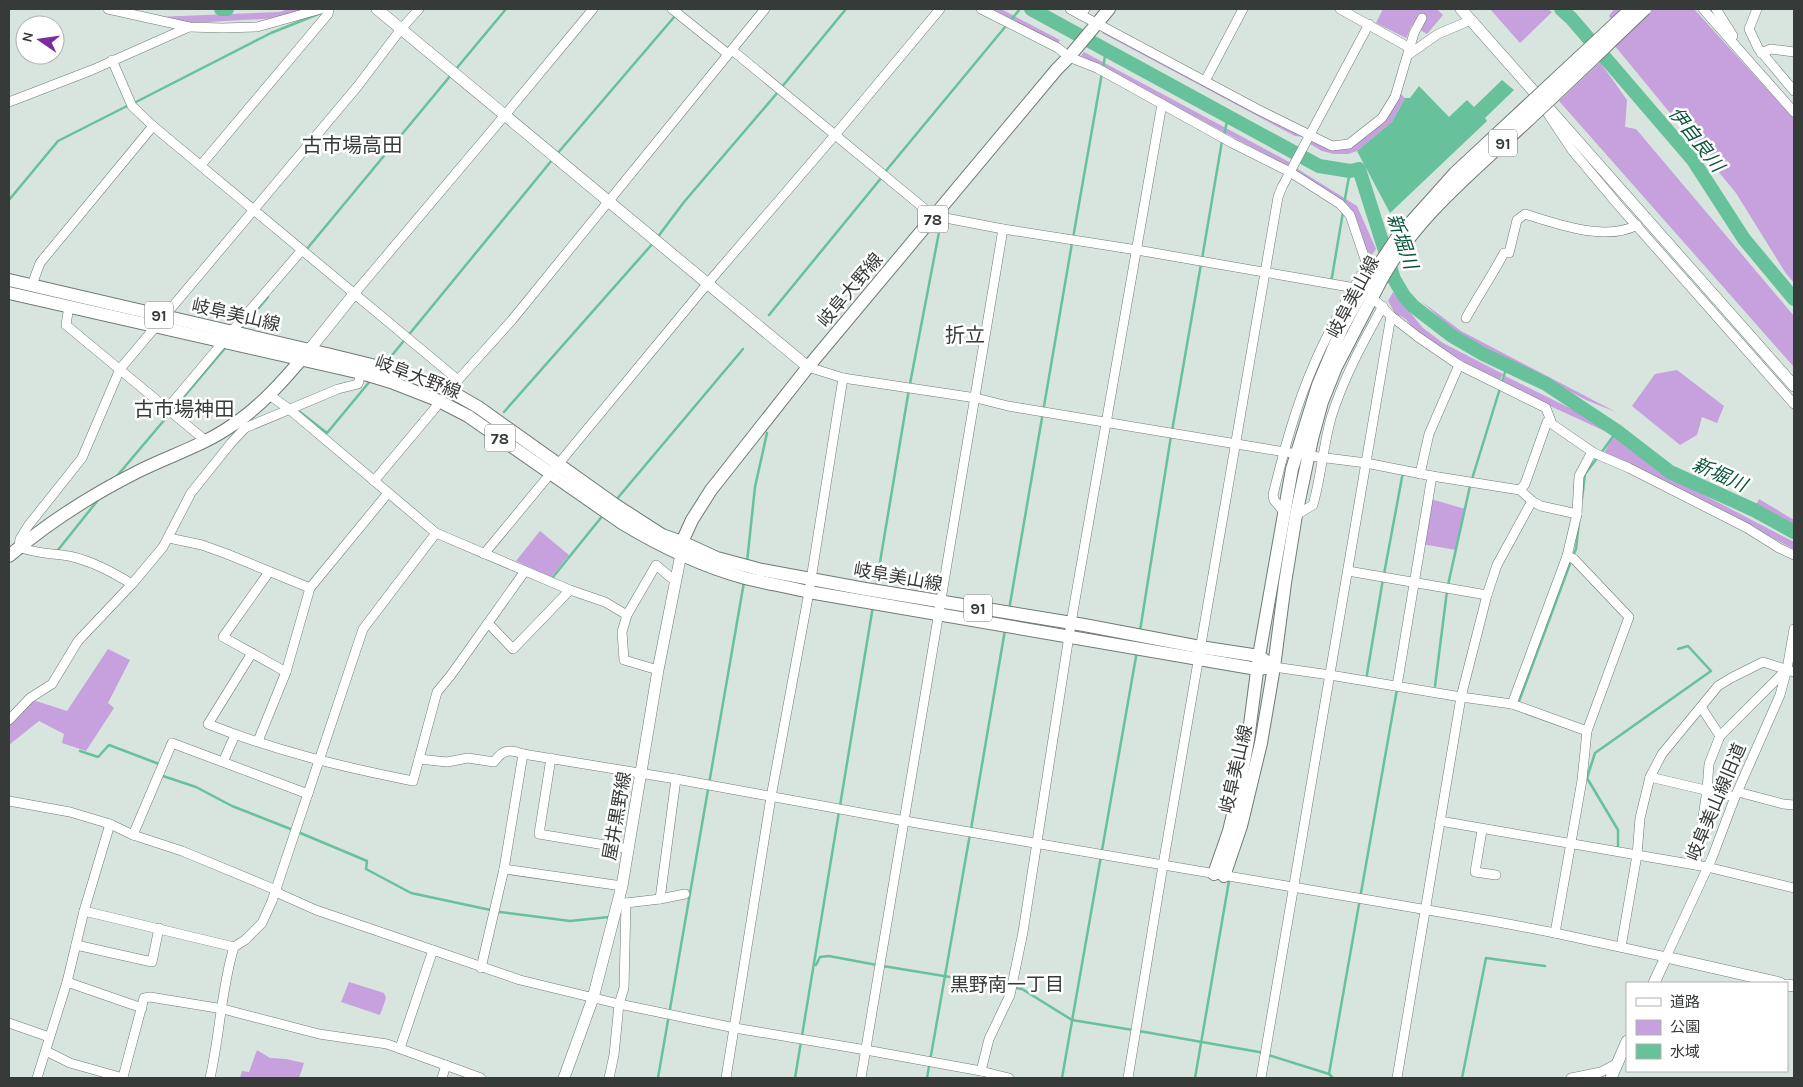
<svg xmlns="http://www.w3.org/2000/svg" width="1803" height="1087" viewBox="0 0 1803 1087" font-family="Karla,'Noto Sans JP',sans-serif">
<rect width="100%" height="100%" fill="#d8e4de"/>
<g fill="#c6a1dd">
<path d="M288,9h16l-26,9 -87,5 -35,-6 124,-5z"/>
<path d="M992,9h9l59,31 -2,4z"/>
<path d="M1383,9h54l6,6 -16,19 -15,-9 -6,13 -30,-15z"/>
<path d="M1490,9h58l4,3 -32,31z"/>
<path d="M1614,9h80l100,110v164l-9,-11 -49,-79 -126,-153 12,-8 -13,-16z"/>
<path d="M1105,30l199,107 -9,-1 -193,-103z"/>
<path d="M1084,52l207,111 -2,3 -4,-1 -204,-109z"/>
<path d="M1600,62l27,38 -2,27 11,2 158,187v51l-235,-266z"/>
<path d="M1400,93l5,5 -13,24 -35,29 -9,3h-14l-12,-3 -12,-7 2,-4 37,7z"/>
<path d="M1296,168l61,38 19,43 -5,7c-11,-15 -9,-35 -23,-49l-53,-36z"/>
<path d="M1393,292l30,36 20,15 60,31 -3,6c-27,-14 -56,-27 -81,-46 -8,-7 -12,-18 -23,-19l-8,-14z"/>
<path d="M1421,301l40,30 155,81 -30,-12 -132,-69z"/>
<path d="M1677,370l47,36 -7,17 -15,-6 -5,18 -17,10 -48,-39 23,-32z"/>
<path d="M1505,376l87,43 16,10 1,4 -107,-49z"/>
<path d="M1613,437l6,1 37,32 138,72v7l-190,-96z"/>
<path d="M1431,499l34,10 -9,41 -34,-6z"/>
<path d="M1759,499l35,21v5l-38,-20z"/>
<path d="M540,531l29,24 -18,22 -35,-16z"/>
<path d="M108,649l22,11 -22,43 6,5 -28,43 -24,-8 2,-9 -25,-13 -30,24v-20l18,-22 9,-2 31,10z"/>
<path d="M349,982l35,11 2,5 -6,17 -39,-13z"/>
<path d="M257,1050l13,8 16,1 18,4 -5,15h-59l2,-7 7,1z"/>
</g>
<path fill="#67c19a" d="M1502,80l12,10 -29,28 2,3 -97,92 -33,-62 35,-29 13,-24h5l9,-12 30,31 18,-17 7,7z"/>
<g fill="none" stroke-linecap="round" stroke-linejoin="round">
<g stroke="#67c19a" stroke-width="2.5">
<path d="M1103,68l3,-18"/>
<path d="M456,69l50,-60"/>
<path d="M781,88l65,-79"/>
<path d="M134,103l137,-70 50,-20"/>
<path d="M1224,136l4,-20"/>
<path d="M557,154l118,-138"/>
<path d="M885,172l135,-163"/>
<path d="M9,200l49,-59 71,-36"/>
<path d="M1344,204l6,-33"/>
<path d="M657,238l27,-36 94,-110"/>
<path d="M1073,238l29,-165"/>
<path d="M306,250l145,-175"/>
<path d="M1202,259l20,-118"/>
<path d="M1331,283l12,-71"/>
<path d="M769,315l113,-138"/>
<path d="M241,329l27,-32"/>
<path d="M384,365l168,-205"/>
<path d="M300,412l27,21 44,-53"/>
<path d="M504,412l150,-170"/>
<path d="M1172,431l29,-167"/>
<path d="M1601,453l16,-22"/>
<path d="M117,476l109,-129"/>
<path d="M1472,479l34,-110"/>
<path d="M1582,499l3,-25 13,-17"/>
<path d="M616,500l127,-151"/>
<path d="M58,550l40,-50"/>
<path d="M1573,556l3,-7 3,-27"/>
<path d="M747,562l8,-75 12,-54"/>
<path d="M1384,574l19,-102"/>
<path d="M553,577l51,-63"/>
<path d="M1448,585l22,-99"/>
<path d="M876,586l33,-197 31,-162"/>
<path d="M1009,610l63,-367"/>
<path d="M1140,631l31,-195"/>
<path d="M1366,680l17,-101"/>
<path d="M1435,686l12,-95"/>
<path d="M1518,704l53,-143"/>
<path d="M80,751l18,6 11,-12 50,19"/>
<path d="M160,775l36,12 36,19 61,24"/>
<path d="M971,829l34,-199"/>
<path d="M298,832l69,29 -1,8 45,24 89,19 70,9 39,-4"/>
<path d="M1618,849v-19l-31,-52 8,-25 116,-82 -23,-25 -10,3"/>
<path d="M816,965l4,-8 9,-1 48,9"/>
<path d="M883,966l139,23 50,31 61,10"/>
<path d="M1139,1031l120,21 70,22 4,4"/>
<path d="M1329,1074l68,-385"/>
<path d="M658,1078l86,-496"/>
<path d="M795,1078l78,-472"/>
<path d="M927,1078l43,-244"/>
<path d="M1062,1078l75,-427"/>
<path d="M1195,1078l34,-197"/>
<path d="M1462,1078l24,-120 59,8"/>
</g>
<g stroke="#67c19a" stroke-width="14">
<path d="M221,9h6"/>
<path d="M1031,9l288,157 31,5 9,-2 35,110 10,17 9,10 39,30 31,18 63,30 71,47 53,41 84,38 40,22"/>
<path d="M1561,9l10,9 122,142 51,79 50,60"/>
</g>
<defs>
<g id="street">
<path d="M108,9l81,18 33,1 35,-1 64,-18"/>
<path d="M672,9l56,45"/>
<path d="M981,9l77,39 11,9 28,11 135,75 58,29 50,32 10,11 16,47v5c-19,31 -37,63 -51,95 -19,43 -31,88 -42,133l1,5 10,12"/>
<path d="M1070,9l11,6"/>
<path d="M1085,9l-4,6 176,94 75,37 17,-2 33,-26 13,-21 19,-64 8,-15"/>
<path d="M1340,9l70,39"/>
<path d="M1703,9l91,103"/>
<path d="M1716,9l17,27"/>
<path d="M1757,9l-8,20 9,19 36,43"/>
<path d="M732,50l199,164 4,2 68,13 134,21 218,38"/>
<path d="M1761,53l10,-4 23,3"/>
<path d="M1408,55l30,-21 33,-14"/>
<path d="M112,60l20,46 21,20 305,254"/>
<path d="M1205,81l38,-72"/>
<path d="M9,102l83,-32 97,-43"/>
<path d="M1546,111l26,39 47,56 175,198"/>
<path d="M201,165l127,-151 1,-5"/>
<path d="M32,285l8,-22 113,-137"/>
<path d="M354,294l151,-179 88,-106"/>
<path d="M1377,302l14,14 27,21 41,28 87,43 6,16 42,29 35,15 118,60 32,20 15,7"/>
<path d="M69,306l-3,19 140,116"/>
<path d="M1466,318c12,-22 26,-42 38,-65h5l8,-33 8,-6c31,10 81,28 112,11"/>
<path d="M232,331l70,-81"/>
<path d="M808,367l35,11 133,20 32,8 295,49 63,8 66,13 88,14 12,11 9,5 36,8 -10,42 -55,148"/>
<path d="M452,392l6,-12 54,-60 253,-311"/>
<path d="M268,394l21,15 147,124 134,57 35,12 22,13 -5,17 2,28 34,10"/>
<path d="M167,409l57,-68"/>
<path d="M1420,474l9,-40 30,-69"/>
<path d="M374,481l62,-74 1,-7"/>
<path d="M1520,490l5,-6 22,-62 3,-3"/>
<path d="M1577,514l2,-38 13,-24"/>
<path d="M1296,515l17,-10c8,-28 10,-58 18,-87 12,-39 32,-76 52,-112"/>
<path d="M169,538l33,7 25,9 83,34"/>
<path d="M484,554l224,-271 127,-148 105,-126"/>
<path d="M1348,571l139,24"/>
<path d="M269,572l-46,65 63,35"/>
<path d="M132,584c-20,-12 -40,-23 -63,-28 -17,-3 -34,-2 -50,-9l1,-8 8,-13 54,-68 38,-89 237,-282 44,-58 18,-20"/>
<path d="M627,615l29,-50 19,16"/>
<path d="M488,623l25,26 57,-59"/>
<path d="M252,653l-44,71c67,27 135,43 205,57l24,-89 14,-17 74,-104"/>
<path d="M1274,667l56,8 131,22 51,7 75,27"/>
<path d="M1397,686l35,-210"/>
<path d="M1701,707l19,29"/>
<path d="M9,720l21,-22 22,-14 26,-43 54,-57 31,-37 28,-54 40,-50 14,-15 93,-39 20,-5 3,-11"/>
<path d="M258,741l28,-69 24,-84 78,-95"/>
<path d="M551,758l-12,76 90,15"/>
<path d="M419,759l28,3 21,-4 26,4c9,-13 16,-13 29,-8l153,25 229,42 593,101 57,11 111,24 46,-99 23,-61 45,-102 7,-26 7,-40"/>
<path d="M223,762l12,-27"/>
<path d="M1650,777l85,20"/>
<path d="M1738,792l45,12 11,1"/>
<path d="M9,801l61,11 40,12 23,11 49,16 94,39 4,4 36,16 204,70 99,24 116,24 131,22 115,21 28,7"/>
<path d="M1440,821l267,46 87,21"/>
<path d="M1482,830l-7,42 21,3"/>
<path d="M133,835l39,-92 136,51"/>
<path d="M1696,865l11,-75 2,-26 11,-28 65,-65"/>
<path d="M504,869l118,17"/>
<path d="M660,899l16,-120"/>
<path d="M626,903l34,-4 25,-5"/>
<path d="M84,911l150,36"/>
<path d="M1555,933l27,-153 5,-49 42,-114 -55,-58 -7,-3"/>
<path d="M76,945l76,17 7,-34"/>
<path d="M1621,947l16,-92 3,-37 10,-41 12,-23 56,-68 13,-8 32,-16 31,10"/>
<path d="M481,968l23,-99 19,-115"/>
<path d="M67,982l75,26"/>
<path d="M9,1023l40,14"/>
<path d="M400,1048l33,-98"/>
<path d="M46,1051l24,12 53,15"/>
<path d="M981,1071l8,-32 21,-44 13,-63 48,-309 91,-519"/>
<path d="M123,1077l21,-79 6,-1 73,12 96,25 68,10 94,34"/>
<path d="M37,1078l30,-96 17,-71 26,-87"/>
<path d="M210,1078c10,-43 11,-89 24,-131l11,-7 17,-17 10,-22 91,-272 73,-96"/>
<path d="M442,1078l4,-13"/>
<path d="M609,1078l5,-23 5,-51 5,-16 2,-85 -9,1"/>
<path d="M726,1078l45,-281 38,-205 34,-214"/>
<path d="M861,1078l142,-849"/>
<path d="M1128,1078l35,-213 115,-668 4,-10 87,-163"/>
<path d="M1261,1078l130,-762"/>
<path d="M1397,1078l64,-381 26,-102 10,-30 35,-64"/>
<path d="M1571,1078l30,-6 15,-8"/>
</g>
<g id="secondary">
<path d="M377,9l431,358"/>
<path d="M1461,9l333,377"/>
<path d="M310,349l44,-55"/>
<path d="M1654,983l12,-26 114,26"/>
<path d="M1787,985l7,1"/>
<path d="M564,1078l29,-80 29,-112 36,-216 23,-116"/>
<path d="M1611,1078l16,-37"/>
</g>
<g id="primary">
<path d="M9,280l322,75 61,15 31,10 29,12 26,15 136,97 48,31 20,7 35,16 45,12 103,19 219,36 116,22 59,9 15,11"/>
<path d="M9,293l352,80 30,9 46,18 31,16 154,107c38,23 80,43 123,55 21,5 43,9 64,14l448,77 17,-2"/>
<path d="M681,549l1,-7 10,-22 19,-30 97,-123 249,-298 12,-12 40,-48"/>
<path d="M9,556c41,-35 82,-61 130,-85 32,-16 66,-26 95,-47 27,-18 50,-44 71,-69"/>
<path d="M1214,874l15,-43 9,-37 10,-54 11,-84 33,-187 26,-84 24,-57 23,-42"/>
<path d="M1224,876l17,-50 20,-83 13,-76 11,-84 11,-68 16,-76 10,-37 14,-35 40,-77"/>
</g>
</defs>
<use href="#street" stroke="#707b75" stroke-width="10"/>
<use href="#secondary" stroke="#707b75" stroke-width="12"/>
<use href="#primary" stroke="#707b75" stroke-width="14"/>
<use href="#street" stroke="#fff" stroke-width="9"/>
<use href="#secondary" stroke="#fff" stroke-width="11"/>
<use href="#primary" stroke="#fff" stroke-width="12"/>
<defs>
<g id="primary-bridge">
<path d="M1365,286l31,-47 59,-66 176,-164"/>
<path d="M1376,290c33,-67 94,-116 148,-166 41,-38 81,-77 121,-115"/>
</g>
</defs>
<use href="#primary-bridge" stroke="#707b75" stroke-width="14" stroke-linecap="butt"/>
<use href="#primary-bridge" stroke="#fff" stroke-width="12"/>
</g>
<g text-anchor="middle" stroke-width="5" stroke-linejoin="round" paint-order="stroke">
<g fill="#fff" stroke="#727674" stroke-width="1">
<rect x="1489" y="129.5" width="28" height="27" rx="4"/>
<rect x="918" y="205.5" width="30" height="27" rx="4"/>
<rect x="145" y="301.5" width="28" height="27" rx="4"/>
<rect x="485" y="424.5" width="30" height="27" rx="4"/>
<rect x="964" y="594.5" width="28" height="27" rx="4"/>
</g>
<g font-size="16" font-weight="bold" fill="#363b39">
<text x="1503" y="149">91</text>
<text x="933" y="225">78</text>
<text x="159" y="321">91</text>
<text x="500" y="444">78</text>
<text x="978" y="614">91</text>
</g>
<g font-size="18" fill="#363b39" stroke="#fff">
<text transform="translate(850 290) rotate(-50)" y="6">岐阜大野線</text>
<text transform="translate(1353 297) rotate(-62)" y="6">岐阜美山線</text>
<text transform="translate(236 315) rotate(13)" y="6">岐阜美山線</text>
<text transform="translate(418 377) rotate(21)" y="6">岐阜大野線</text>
<text transform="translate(898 577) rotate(10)" y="6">岐阜美山線</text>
<text transform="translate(1236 769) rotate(-77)" y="6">岐阜美山線</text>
<text transform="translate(1716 802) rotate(-67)" y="6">岐阜美山線旧道</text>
<text transform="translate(617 816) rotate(-80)" y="6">屋井黒野線</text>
</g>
<g font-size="19" font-style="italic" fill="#0b553c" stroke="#fff">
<text transform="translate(1697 139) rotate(52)" y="7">伊自良川</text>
<text transform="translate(1403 241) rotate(71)" y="7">新堀川</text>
<text transform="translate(1720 474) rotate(24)" y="7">新堀川</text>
</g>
<g font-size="19" fill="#363b39" stroke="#fff">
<text x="1007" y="991">黒野南一丁目</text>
</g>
<g font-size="20" fill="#363b39" stroke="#fff">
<text x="352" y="152">古市場高田</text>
<text x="965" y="342">折立</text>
<text x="184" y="416">古市場神田</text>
</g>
</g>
<rect width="1803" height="1087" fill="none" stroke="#363b39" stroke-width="20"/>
<rect x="1626" y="982" width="162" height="90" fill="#ffffff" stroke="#afb1b0"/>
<rect x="1636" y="998" width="25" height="8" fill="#ffffff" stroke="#afb1b0"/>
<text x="1670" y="1007" font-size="15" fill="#363b39">道路</text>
<rect x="1636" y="1020" width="25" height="15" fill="#c6a1dd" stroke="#afb1b0"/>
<text x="1670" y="1032" font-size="15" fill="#363b39">公園</text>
<rect x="1636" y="1044" width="25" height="15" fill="#67c19a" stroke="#afb1b0"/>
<text x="1670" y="1057" font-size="15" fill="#363b39">水域</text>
<g transform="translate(40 40) rotate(283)"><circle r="24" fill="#ffffff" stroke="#afb1b0"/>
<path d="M0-4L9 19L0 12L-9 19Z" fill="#7a2d9e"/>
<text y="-8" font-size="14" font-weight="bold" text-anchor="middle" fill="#363b39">N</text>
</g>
</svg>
